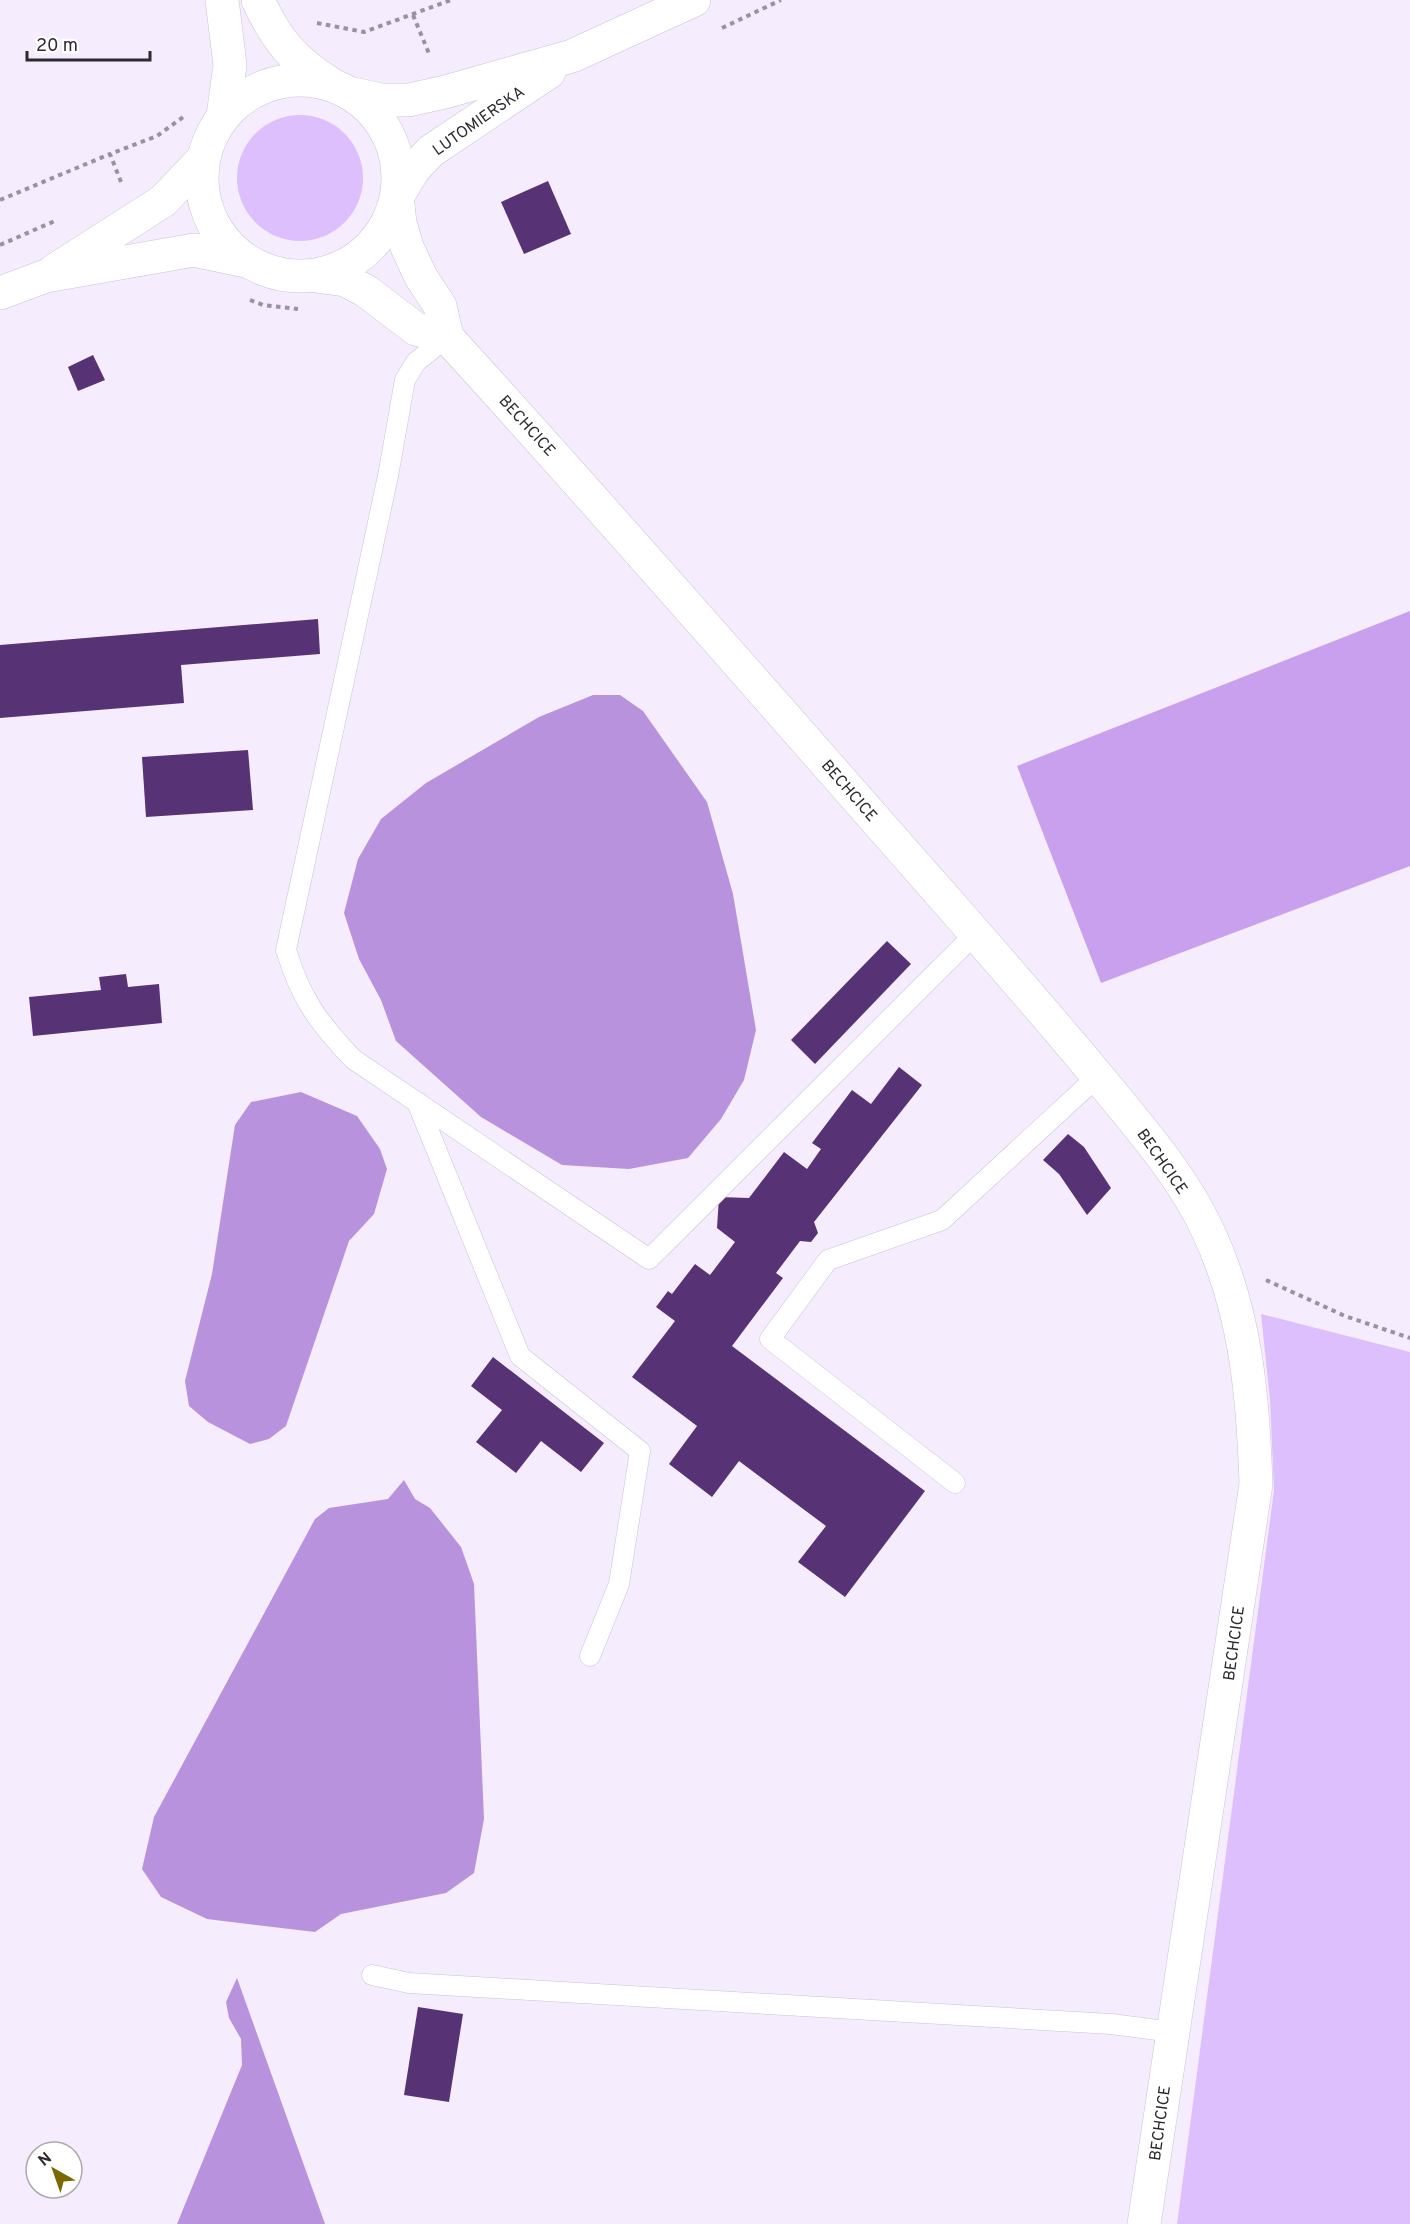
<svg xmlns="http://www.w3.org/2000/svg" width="1410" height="2224" viewBox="0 0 1410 2224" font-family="Overpass,sans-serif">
<rect width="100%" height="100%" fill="#f5ecfe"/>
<g fill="#debffd">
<circle cx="300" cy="178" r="63"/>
<path d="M1261,1314l149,38v872h-233l97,-734 -4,-90z"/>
</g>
<path fill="#c8a0ed" d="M1410,611v255l-309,117 -84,-217z"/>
<g fill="#b992dd">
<path d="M593,695h27l23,16 64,91 26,92 23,136 -12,50 -23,39 -33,39 -59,11 -67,-4 -81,-48 -85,-76 -15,-41 -22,-41 -15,-46 14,-54 23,-40 45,-36 113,-66z"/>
<path d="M301,1092l56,24 23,33 7,20 -13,45 -25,27 -63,185 -17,13 -19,5 -42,-22 -19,-16 -4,-25 27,-107 23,-149 16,-23z"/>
<path d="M404,1480l11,19 15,9 31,39 13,37 10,235 -10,54 -28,20 -105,21 -26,18 -108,-13 -46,-22 -19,-28 12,-52 161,-298 14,-11 59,-9z"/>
<path d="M237,1978l88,246h-148l65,-159 -1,-26 -12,-21 -3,-16z"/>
</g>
<g fill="#573275">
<path d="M548,181l23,53 -47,20 -23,-52z"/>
<path d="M93,355l12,25 -27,11 -10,-24z"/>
<path d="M318,619l2,35 -139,11 3,38 -184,15v-73z"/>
<path d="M248,750l5,60 -107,7 -4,-60z"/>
<path d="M887,941l24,23 -96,100 -24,-24z"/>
<path d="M126,974l2,13 31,-3 3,39 -129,13 -4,-39 72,-7 -2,-13z"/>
<path d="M899,1067l23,18 -108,137 4,11 -7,9 -11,-1 -24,32 7,5 -51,68 193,145 -80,106 -47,-35 28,-36 -87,-65 -27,36 -43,-33 28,-38 -65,-49 43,-56 -19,-14 12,-16 4,3 23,-30 15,11 25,-33 -18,-14 2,-31 30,1 35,-46 23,17 14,-20 -9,-6 40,-53 19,14z"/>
<path d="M1068,1134l16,13 27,41 -24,27 -28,-41 -16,-14z"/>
<path d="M493,1357l111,86 -23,29 -40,-31 -25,32 -40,-31 26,-32 -31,-24z"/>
<path d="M418,2007l45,7 -14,88 -45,-7z"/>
</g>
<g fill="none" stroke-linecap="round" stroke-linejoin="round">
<defs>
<g id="service">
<path d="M447,337l-31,25 -11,18 -17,96 -102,474c15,49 32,72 67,109l296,200 327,-326"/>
<path d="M417,1102l103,254 120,95 -21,133 -29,72"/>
<path d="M955,1483l-185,-144 58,-79 114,-40 156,-144"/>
<path d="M372,1975l37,8 702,41 62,8"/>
</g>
<g id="minor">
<path d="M397,197l3,26 7,24 14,30 19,29 7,31c167,183 329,370 493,556 57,65 114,130 169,197 36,44 75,89 99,141 38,81 45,165 48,253l-112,740"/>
<path d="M316,276l29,4 21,11 50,38 31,8"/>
</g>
<g id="tertiary">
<path d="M222,0l8,65 -7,51"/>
<path d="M258,0c18,40 36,61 73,84"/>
</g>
<g id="secondary">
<circle cx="300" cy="178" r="98"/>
<path d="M353,94l28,6h28l36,-8 127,-36 122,-56"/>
<path d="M397,197l17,-28 17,-18 118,-79"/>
<path d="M55,270l108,-69 40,-42"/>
<path d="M0,293l46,-17 148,-26 52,11"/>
</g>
</defs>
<use href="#service" stroke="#cac2d3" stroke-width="21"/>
<use href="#minor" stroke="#cac2d3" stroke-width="34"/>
<use href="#tertiary" stroke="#cac2d3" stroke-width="34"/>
<use href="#secondary" stroke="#cac2d3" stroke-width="34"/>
<g stroke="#99939f" stroke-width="4" stroke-dasharray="4.5 4.5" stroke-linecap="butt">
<path d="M413,15l17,41"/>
<path d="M317,23l47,9 87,-32"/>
<path d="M722,28l59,-28"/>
<path d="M121,182l-11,-28 47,-18 29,-21"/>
<path d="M0,200l110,-46"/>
<path d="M0,245l57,-25"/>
<path d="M250,300l13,5 35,4"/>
<path d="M1266,1280l79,36 65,22"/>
</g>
<use href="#service" stroke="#fff" stroke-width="20"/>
<use href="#minor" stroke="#fff" stroke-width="33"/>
<use href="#tertiary" stroke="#fff" stroke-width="33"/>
<use href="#secondary" stroke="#fff" stroke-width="33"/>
</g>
<g text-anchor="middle" stroke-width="6" stroke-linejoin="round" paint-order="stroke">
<g font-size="16" fill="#2c292f" stroke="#fff">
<text transform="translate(478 120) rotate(-35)" y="6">LUTOMIERSKA</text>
<text transform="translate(528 425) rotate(48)" y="6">BECHCICE</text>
<text transform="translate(850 790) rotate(49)" y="6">BECHCICE</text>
<text transform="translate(1163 1161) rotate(55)" y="6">BECHCICE</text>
<text transform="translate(1233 1643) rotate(-82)" y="6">BECHCICE</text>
<text transform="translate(1159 2123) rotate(-82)" y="6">BECHCICE</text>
</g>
</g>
<g transform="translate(54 2170) rotate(320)"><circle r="28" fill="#ffffff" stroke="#aba9ac" stroke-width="1.5"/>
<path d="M0-4.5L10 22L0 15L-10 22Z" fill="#7a6900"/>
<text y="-9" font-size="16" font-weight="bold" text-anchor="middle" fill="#2c292f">N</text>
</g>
<path d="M27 51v9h123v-9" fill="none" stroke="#2c292f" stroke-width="3"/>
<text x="36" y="51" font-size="18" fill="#2c292f" stroke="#ffffff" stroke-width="4.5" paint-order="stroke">20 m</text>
</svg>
